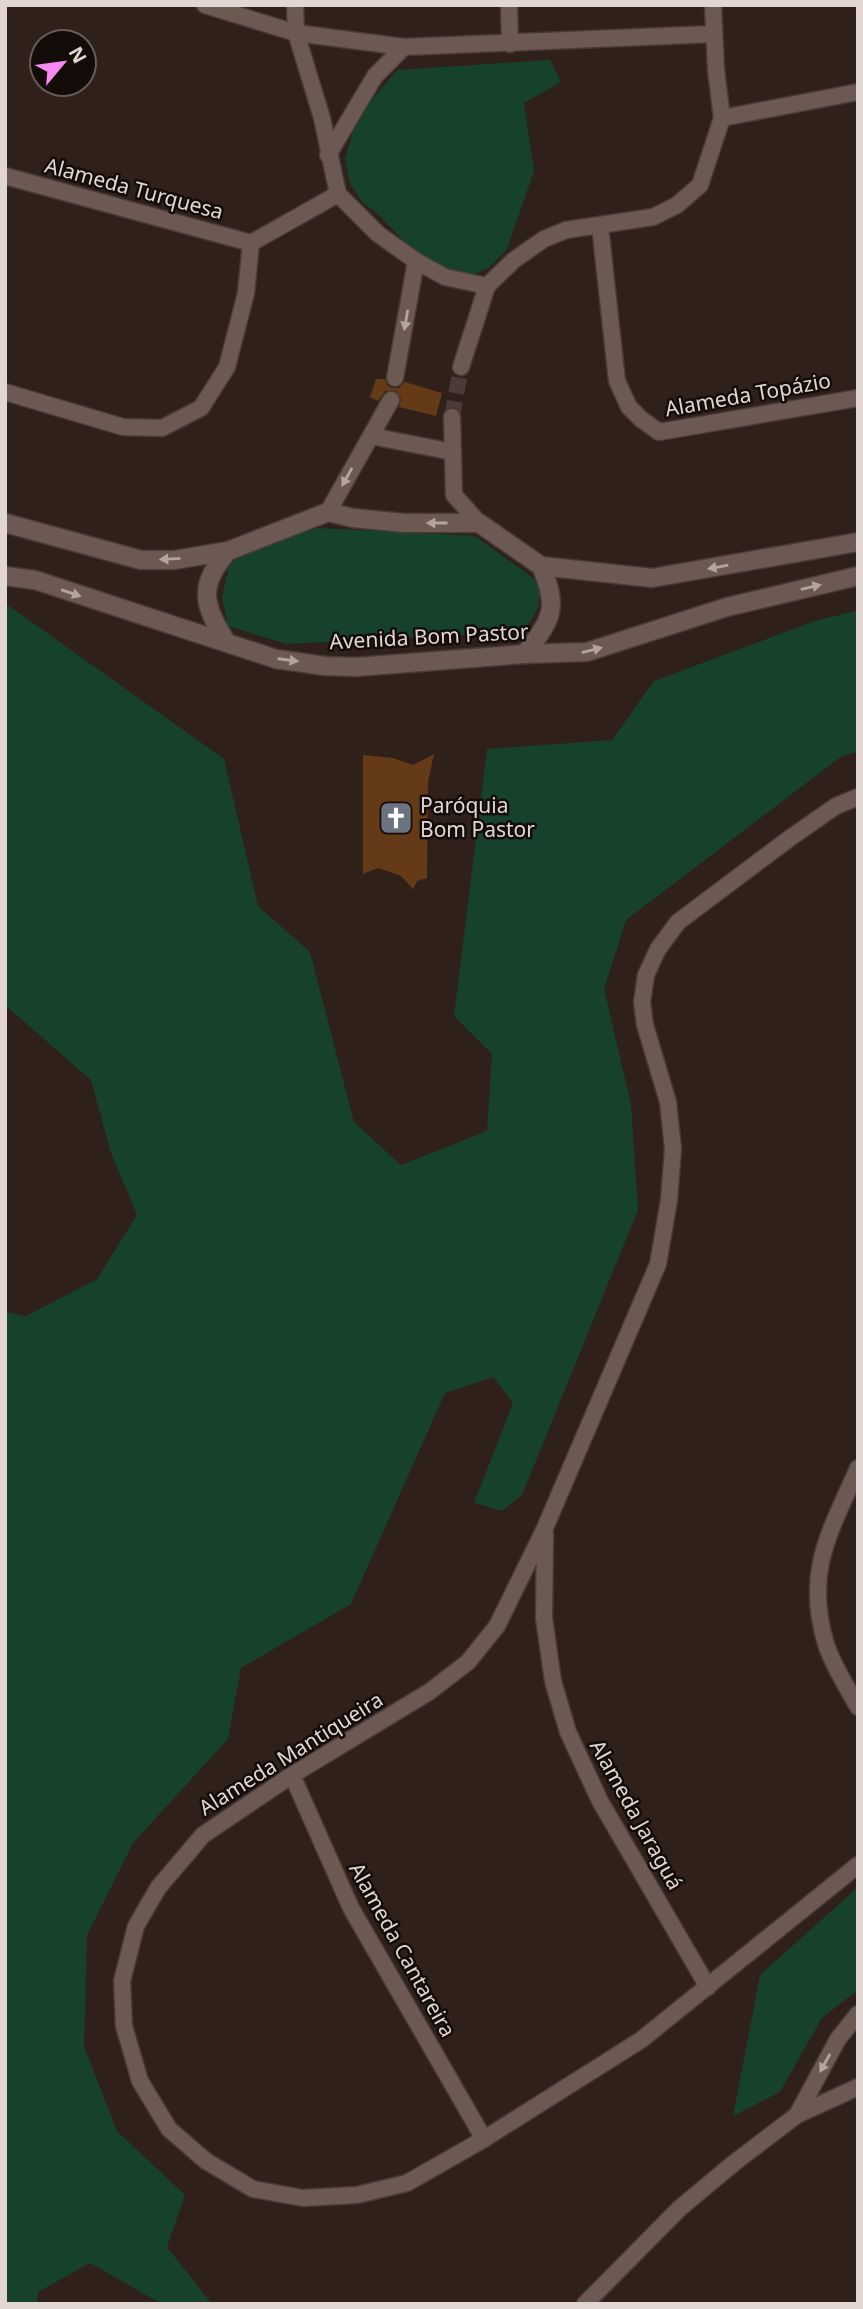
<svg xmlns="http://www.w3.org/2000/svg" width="863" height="2309" viewBox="0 0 863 2309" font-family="'Noto Sans',sans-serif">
<rect width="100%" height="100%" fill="#30201a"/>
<g fill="#16412a">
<path d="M550,60l11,22 -37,21 10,68 -27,78 -18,19 -21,9 -21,-2 -33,-23 -36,-38 -15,-11 -13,-19 -5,-25 8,-28 11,-22 33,-39z"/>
<path d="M318,528l157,8 64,46c2,24 -1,30 -16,49l-19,2 -218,11 -58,-18 -6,-28 8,-38 38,-18z"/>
<path d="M5,603l219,156 34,147 52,46 44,170 47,43 86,-34 5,-77 -38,-38 33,-267 125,-9 42,-59 158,-59 46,-12v142l-16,4 -216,164 -22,69 27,115 7,106 -116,285 -20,16 -28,-8 39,-100 -20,-26 -48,16 -94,211 -110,64 -13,71 -95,104 -46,92 -3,111 33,85 68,64 -18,52 45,57h-50l-72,-41 -52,29 -1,12h-32v-992l21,4 71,-37 40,-64 -26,-62 -20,-73 -86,-75z"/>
<path d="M858,1887v103l-36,28 -42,74 -47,24 27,-141z"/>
</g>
<g fill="#643a17">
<path d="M376,379h9l3,7 4,2h7l6,-6 37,11 -6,23 -37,-9 2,-8 -5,-8h-11l-7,10 -8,-4z"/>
<path d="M434,754l-6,28 -1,96 -10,3 -4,8 -12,-13 -23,-8 -15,6v-119l30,3 20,7z"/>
</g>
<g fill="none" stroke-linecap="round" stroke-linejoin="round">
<path stroke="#4b3b36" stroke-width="16" stroke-dasharray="16 8" stroke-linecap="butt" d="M452,417l9,-50"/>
<defs>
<g id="street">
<path d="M205,5l91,28 108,14 309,-13"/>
<path d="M295,5l1,28 26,85 16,76 40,40 38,27 29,16 42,9 27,-26 30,-21 22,-9 87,-13 24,-12 23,-20 22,-67 -6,-48 -3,-65"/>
<path d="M509,5l1,39"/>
<path d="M722,118l136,-26"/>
<path d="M328,155l47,-79 29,-29"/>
<path d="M5,176l246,67"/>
<path d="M600,226l17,155 12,26 12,12 18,13 199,-34"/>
<path d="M461,367l26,-81"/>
<path d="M395,378l21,-117"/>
<path d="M5,392l118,35 39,1 39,-20 26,-41 19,-74 5,-50 87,-49"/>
<path d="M452,417l2,78 25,28"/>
<path d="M371,436l82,16"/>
<path d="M328,512l63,-112"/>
<path d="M858,797l-22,9 -46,32 -112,84 -20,27 -12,26 -4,27 3,23 23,77 5,47 -4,51 -11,64 -113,264 -48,98 -29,36 -39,30 -137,83 -89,60 -45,53 -22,38 -14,55 2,45 16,55 29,48 37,32 47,28 50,9 54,-3 50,-12 77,-44 157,-99 217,-175"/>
<path d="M858,1468c-28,64 -54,104 -32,176 7,22 21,43 32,63"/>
<path d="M545,1534l-1,84 9,63 15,51 32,69 108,186"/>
<path d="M292,1775l59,133 133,231"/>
<path d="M797,2115l41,-76 20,-25"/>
<path d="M585,2304l95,-96 54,-45 63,-48 61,-28"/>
</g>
<g id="secondary">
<path d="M5,523l136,37h33l54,-9 100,-39 25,6 51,5h75l62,43 111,12 206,-36"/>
<path d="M5,576l30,4 241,79 49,7 31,1 169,-13 62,-2 140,-45 131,-31"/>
<path d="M225,640c-22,-37 -27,-54 3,-89"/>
<path d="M525,654c27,-36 34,-44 16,-88"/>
</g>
</defs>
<use href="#street" stroke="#473b36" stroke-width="19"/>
<use href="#secondary" stroke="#473b36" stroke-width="21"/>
<use href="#street" stroke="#6b5952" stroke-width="16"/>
<use href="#secondary" stroke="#6b5952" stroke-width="18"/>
</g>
<defs><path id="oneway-solid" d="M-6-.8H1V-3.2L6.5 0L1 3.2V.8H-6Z" transform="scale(1.75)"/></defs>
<g fill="#b2a49f">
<use href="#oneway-solid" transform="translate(406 320) rotate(100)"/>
<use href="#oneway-solid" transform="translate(347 477) rotate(119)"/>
<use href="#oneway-solid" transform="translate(437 523) rotate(-180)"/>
<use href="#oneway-solid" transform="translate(170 559) rotate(177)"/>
<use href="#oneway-solid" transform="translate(718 567) rotate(170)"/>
<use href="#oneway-solid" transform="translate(811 587) rotate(-13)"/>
<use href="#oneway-solid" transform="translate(71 593) rotate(19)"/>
<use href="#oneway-solid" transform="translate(592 650) rotate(-14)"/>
<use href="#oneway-solid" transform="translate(288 660) rotate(8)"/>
<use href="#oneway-solid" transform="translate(825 2063) rotate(119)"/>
</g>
<defs>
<symbol id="church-square" viewBox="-11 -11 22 22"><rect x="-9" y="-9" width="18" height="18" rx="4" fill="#6b7280" stroke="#130c09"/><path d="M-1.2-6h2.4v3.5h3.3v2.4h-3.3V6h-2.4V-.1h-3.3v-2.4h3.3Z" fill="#fff"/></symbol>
</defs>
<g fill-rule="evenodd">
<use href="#church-square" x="377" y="799" width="38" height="38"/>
</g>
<g text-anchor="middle" stroke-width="5" stroke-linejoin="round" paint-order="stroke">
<g font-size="21" fill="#e1d6d2" stroke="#130c09">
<text transform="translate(134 189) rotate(15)" y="7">Alameda Turquesa</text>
<text transform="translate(748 395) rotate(-10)" y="7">Alameda Topázio</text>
<text transform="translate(429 637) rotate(-3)" y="7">Avenida Bom Pastor</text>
<text transform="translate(291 1754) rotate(-32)" y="7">Alameda Mantiqueira</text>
<text transform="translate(636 1815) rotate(61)" y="7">Alameda Jaraguá</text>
<text transform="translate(402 1950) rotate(61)" y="7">Alameda Cantareira</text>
</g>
<g font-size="21" fill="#e1d6d2" stroke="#130c09" text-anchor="start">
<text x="420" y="813">Paróquia<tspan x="420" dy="24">Bom Pastor</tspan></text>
</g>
</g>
<rect width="863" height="2309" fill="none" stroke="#e1d6d2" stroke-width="14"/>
<g transform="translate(63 63) rotate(61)"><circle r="33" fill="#130c09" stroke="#655d59" stroke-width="2"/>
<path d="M0-5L12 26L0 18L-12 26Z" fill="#f489f0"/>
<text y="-10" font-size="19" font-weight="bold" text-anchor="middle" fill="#e1d6d2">N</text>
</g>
</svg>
